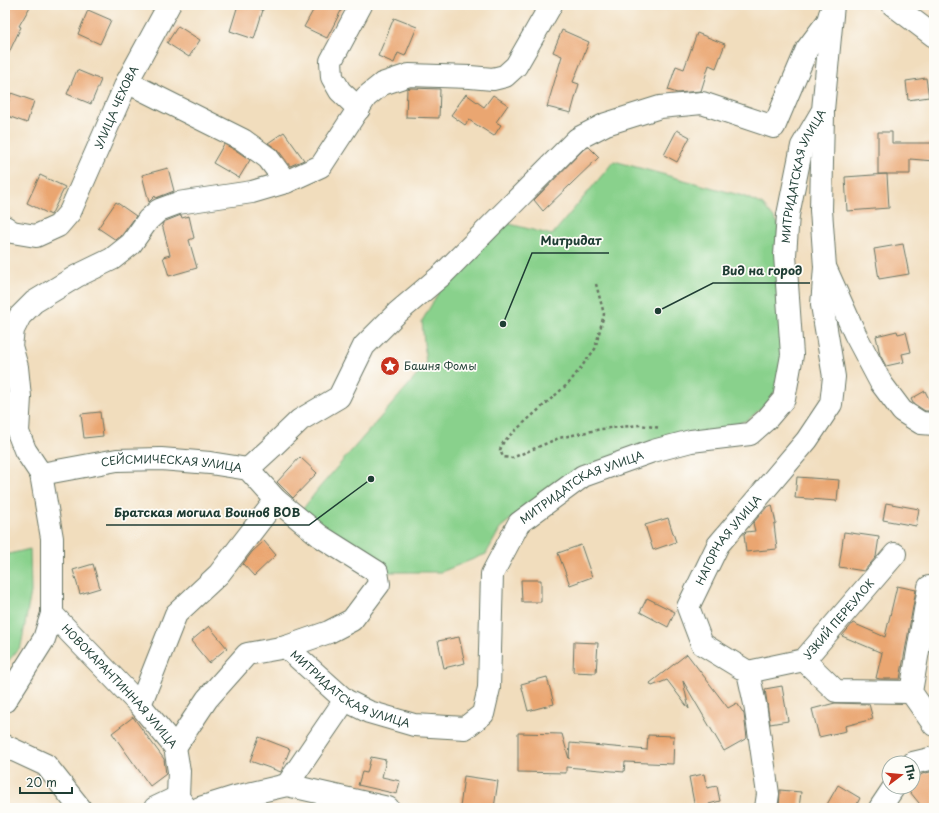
<svg xmlns="http://www.w3.org/2000/svg" width="939" height="813" viewBox="0 0 939 813" font-family="'Playpen Sans',sans-serif">
<rect width="100%" height="100%" fill="#fdfcf7"/>
<filter id="ink" filterUnits="userSpaceOnUse"><feTurbulence type="fractalNoise" baseFrequency=".025" numOctaves="2"/><feDisplacementMap in="SourceGraphic" scale="8" xChannelSelector="R" yChannelSelector="G"/><feConvolveMatrix kernelMatrix="1 2 1 2 8 2 1 2 1" color-interpolation-filters="sRGB"/></filter>
<filter id="wash" filterUnits="userSpaceOnUse"><feTurbulence type="fractalNoise" baseFrequency=".012" numOctaves="4" result="noise"/><feDisplacementMap in="SourceGraphic" scale="16" xChannelSelector="R" yChannelSelector="G"/><feGaussianBlur stdDeviation="0.9" result="paint"/><feColorMatrix in="noise" values="0 0 0 0 0 0 0 0 0 0 0 0 0 0 0 0 0 1.4 0 .05"/><feComposite in="paint" operator="in"/></filter>
<g filter="url(#wash)">
<rect width="100%" height="100%" fill="#f1ddbd"/>
<g fill="#89d18c" stroke="#548760">
<path d="M614,161l129,35 20,9 15,18 6,100 -4,61 -12,18 -20,18 -191,63 -56,44 -15,27 -45,18h-64l-78,-58 20,-26 107,-123 -4,-44 26,-45 54,-54 50,13z"/>
<path d="M30,549l1,43 -10,54 -16,19v-110z"/>
</g>
<g id="blocks">
<g fill="#eaa671">
<path d="M5,5h26l-12,21 2,1 -16,34z"/>
<path d="M238,5h9l16,5 -9,29 -24,-8z"/>
<path d="M316,5h28l-17,33 -23,-11z"/>
<path d="M88,10l23,10 -11,24 -22,-10z"/>
<path d="M394,18l23,9 -12,29 -7,-3 -4,10 -16,-7z"/>
<path d="M178,26l22,14 -11,17 -22,-14z"/>
<path d="M562,30l27,12 -16,40 6,2 -8,29 -24,-6 15,-51 -9,-4z"/>
<path d="M697,33l28,11 -9,24 -7,-3 -8,26 -24,2 -9,-3 8,-24 8,3z"/>
<path d="M77,70l24,10 -10,24 -24,-10z"/>
<path d="M926,78l3,19 -21,3 -2,-19z"/>
<path d="M411,88l29,1 -1,29 -33,-1 1,-28z"/>
<path d="M11,93l23,8 -7,22 -22,-8z"/>
<path d="M466,94l18,13 9,-12 15,10 -12,17 5,3 -7,11 -25,-16 -4,5 -14,-10z"/>
<path d="M677,130l13,7 -13,25 -13,-7z"/>
<path d="M284,132l20,28 -14,6 -12,-16 -10,-7z"/>
<path d="M878,132h14v11h42v18l-24,-2v15h-32z"/>
<path d="M224,144l13,7 13,9 -11,18 -26,-15z"/>
<path d="M589,147l10,10 -56,54 -9,-11 50,-51z"/>
<path d="M168,168l6,23 -18,7 -1,-2 -6,6 -7,-27z"/>
<path d="M887,174l2,34 -42,3 -2,-34z"/>
<path d="M40,175l25,12 -14,28 -24,-12z"/>
<path d="M116,202l20,14 -14,19 -6,5 -18,-12z"/>
<path d="M181,215l1,3 7,-2 5,22 -5,2 8,28 -28,8 -6,-19 7,-2 -8,-31 4,-3z"/>
<path d="M903,244l6,30 -30,5 -5,-30z"/>
<path d="M897,331l1,3 8,-2 5,20 -9,2 2,8 -18,4 -6,-11 -4,-19z"/>
<path d="M925,391l9,18 -2,2h-7l-12,-8 -2,-4z"/>
<path d="M100,412l3,24 -19,2 -3,-24z"/>
<path d="M300,457l17,16 -24,25 -16,-16z"/>
<path d="M797,477l42,3 -2,21 -42,-3z"/>
<path d="M886,503l33,6 -3,17 -33,-6z"/>
<path d="M772,505l4,18 -2,1 3,25 -31,3 -2,-18 2,-2 9,-1 -2,-8 14,-16z"/>
<path d="M668,518l8,24 -23,8 -8,-25z"/>
<path d="M844,532l35,5 -3,20 -12,14 -25,-4z"/>
<path d="M264,541l12,14 -22,21 -11,-12 9,-12z"/>
<path d="M581,545l11,32 -22,8 -12,-32z"/>
<path d="M93,564l7,24 -20,6 -7,-24z"/>
<path d="M521,580h20v22h-19z"/>
<path d="M897,586l19,4 -16,89h-20l-4,-1 6,-25 -40,-17 11,-13 32,14z"/>
<path d="M647,598l28,14 -7,15 -28,-15z"/>
<path d="M209,626l18,22 -18,15 -18,-22z"/>
<path d="M459,637l6,26 -21,5 -6,-27z"/>
<path d="M574,642l24,1 -2,30 -23,-1z"/>
<path d="M687,654l41,54 9,-5 7,11 3,24 -23,13 -41,-70 6,28 -22,-29 -15,6 -2,-3z"/>
<path d="M547,677l7,27 -26,7 -7,-27z"/>
<path d="M782,686l6,35 -18,3 -5,-35z"/>
<path d="M835,703l34,1 4,15 -28,7 1,5 -27,6 -7,-28z"/>
<path d="M133,717l31,42 2,15 -16,12 -38,-53z"/>
<path d="M518,733l44,1 7,25 1,-16 77,7 1,-15 26,1 -1,28 -48,-2 -1,10 -58,-5v6l-48,-1z"/>
<path d="M259,737l31,12 -9,23 -31,-11z"/>
<path d="M371,757l15,3 -4,17 18,4 -3,13 -39,-9 4,-13 5,1z"/>
<path d="M934,771v37h-11l-17,-21h7v-6l9,-7z"/>
<path d="M704,774l3,14 10,-2 3,15 -11,3v4h-14l-6,-31z"/>
<path d="M464,776l34,5 -4,27h-34z"/>
<path d="M838,785l22,13 -5,10h-30z"/>
<path d="M780,790l21,2 -2,16h-20z"/>
</g>
</g>
</g>
<g filter="url(#ink)">
<use href="#blocks" fill-opacity="0" stroke="#687564" stroke-width="1"/>
<g fill="none" stroke-linecap="round" stroke-linejoin="round">
<defs>
<g id="minor">
<path d="M893,5l41,31"/>
<path d="M127,82l116,58 25,18 18,24"/>
<path d="M359,109l-19,-18 -8,-14 -1,-16 30,-56"/>
<path d="M823,114l-2,96 4,57 30,67 26,49 21,28 19,12 13,1"/>
<path id="s1" d="M5,227l7,5 24,4 22,-10 12,-14 57,-130 42,-77"/>
<path d="M248,469l24,-22 28,-27 39,-23 25,-51 33,-33 46,-39 134,-135 29,-15 54,-17 42,-4 72,24 33,-78 21,-28 2,-7"/>
<path id="s2" d="M41,474l76,-14 44,-1 49,4 38,6 28,31 44,36 57,36 2,12 -27,36 -23,12 -43,15"/>
<path d="M929,587l-18,105 23,33"/>
<path id="s3" d="M52,614l88,91 35,42 4,24 -1,26 8,11"/>
<path d="M804,660l32,31 75,1"/>
<path id="s4" d="M748,672l56,-12 91,-106"/>
<path d="M5,701l39,-62 8,-25v-76l-11,-64 -16,-24 -7,-18 2,-35 -3,-30 -6,-21 2,-16 7,-14 14,-14 43,-26 35,-17 19,-15 17,-24 11,-10 19,-7 74,-11 34,-10 35,-16 45,-69 16,-13 27,-9 61,2 23,2 12,-3 11,-10 35,-61"/>
<path d="M140,705l36,-91 43,-40 57,-74"/>
<path d="M5,746l41,19 34,43"/>
<path id="s5" d="M175,747l32,-48 40,-45 39,-7 59,53 24,12 45,13 51,3 18,-14 6,-26 3,-114 27,-51 64,-47 70,-25 38,-10 59,-7 17,-15 17,-20 8,-44 -7,-100 3,-40 14,-69 21,-36 10,-105"/>
<path d="M913,763l21,-5"/>
<path d="M287,785l58,-85"/>
<path d="M155,808l23,-11"/>
<path d="M200,808l35,-11 52,-12 101,23"/>
<path id="s6" d="M766,808l2,-14 -13,-90 -7,-32 -46,-28 -14,-37 30,-62 89,-105 24,-36 3,-27 -12,-72 3,-38"/>
<path d="M880,808l14,-21"/>
</g>
</defs>
<use href="#minor" stroke="#687564" stroke-width="24"/>
<path stroke="#687564" stroke-width="2.5" stroke-dasharray="3 3" stroke-linecap="butt" d="M596,284l8,30 -9,35 -26,34 -60,53 -6,7 -3,7 3,7 9,1 47,-20 42,-9 39,-4 21,3"/>
<use href="#minor" stroke="#fff" stroke-width="22"/>
</g>
</g>
<defs>
<symbol id="sight-disc" viewBox="-11 -11 22 22"><circle r="9.5" fill="#c8321e" stroke="#fdfcf7"/><path d="M0-6L1.8-2.2L6-1.7L2.9 1.2L3.7 5.4L0 3.3L-3.7 5.4L-2.9 1.2L-6-1.7L-1.8-2.2Z" fill="#fff"/></symbol>
</defs>
<g fill-rule="evenodd">
<use href="#sight-disc" x="379" y="355" width="22" height="22"/>
</g>
<g text-anchor="middle" stroke-width="3.5" stroke-linejoin="round" paint-order="stroke">
<g font-size="11" fill="#1f3d34" stroke="#fdfcf7">
<text dy="4" stroke="none"><textPath href="#s1" startOffset="190">УЛИЦА ЧЕХОВА</textPath></text>
<text dy="4" stroke="none"><textPath href="#s5" startOffset="1111">МИТРИДАТСКАЯ УЛИЦА</textPath></text>
<text dy="4" stroke="none"><textPath href="#s2" startOffset="132">СЕЙСМИЧЕСКАЯ УЛИЦА</textPath></text>
<text dy="4" stroke="none"><textPath href="#s5" startOffset="656">МИТРИДАТСКАЯ УЛИЦА</textPath></text>
<text dy="4" stroke="none"><textPath href="#s6" startOffset="310">НАГОРНАЯ УЛИЦА</textPath></text>
<text dy="4" stroke="none"><textPath href="#s4" startOffset="111">УЗКИЙ ПЕРЕУЛОК</textPath></text>
<text dy="4" stroke="none"><textPath href="#s3" startOffset="99">НОВОКАРАНТИННАЯ УЛИЦА</textPath></text>
<text dy="4" stroke="none"><textPath href="#s5" startOffset="236">МИТРИДАТСКАЯ УЛИЦА</textPath></text>
</g>
<g font-size="11" fill="#1f3d34" stroke="#fdfcf7" text-anchor="start">
<text x="404" y="370">Башня Фомы</text>
</g>
</g>
<path fill="none" stroke="#1f3d34" stroke-width="1.5" d="M503 324L532 253H609M658 311L713 283H810M371 479L309 525H106"/>
<g fill="#1f3d34" stroke="#fdfcf7" stroke-width="1.5">
<circle cx="503" cy="324" r="4"/>
<circle cx="658" cy="311" r="4"/>
<circle cx="371" cy="479" r="4"/>
</g>
<g font-size="12" text-anchor="middle" font-weight="bold" fill="#1f3d34" stroke="#fdfcf7" stroke-width="3.5" stroke-linejoin="round" paint-order="stroke">
<text x="571" y="245">Митридат</text>
<text x="762" y="275">Вид на город</text>
<text x="207" y="517">Братская могила Воинов ВОВ</text>
</g>
<rect width="939" height="813" fill="none" stroke="#fdfcf7" stroke-width="20"/>
<g transform="translate(901 775) rotate(74)"><circle r="19" fill="#fdfcf7" stroke="#a4b0a9"/>
<path d="M0-3L7 15L0 10L-7 15Z" fill="#c8321e"/>
<text y="-6" font-size="11" font-weight="bold" text-anchor="middle" fill="#1f3d34">Пн</text>
</g>
<path d="M20 787v6h52v-6" fill="none" stroke="#1f3d34" stroke-width="2"/>
<text x="26" y="787" font-size="12" fill="#1f3d34" stroke="#fdfcf7" stroke-width="3" paint-order="stroke">20 m</text>
</svg>
